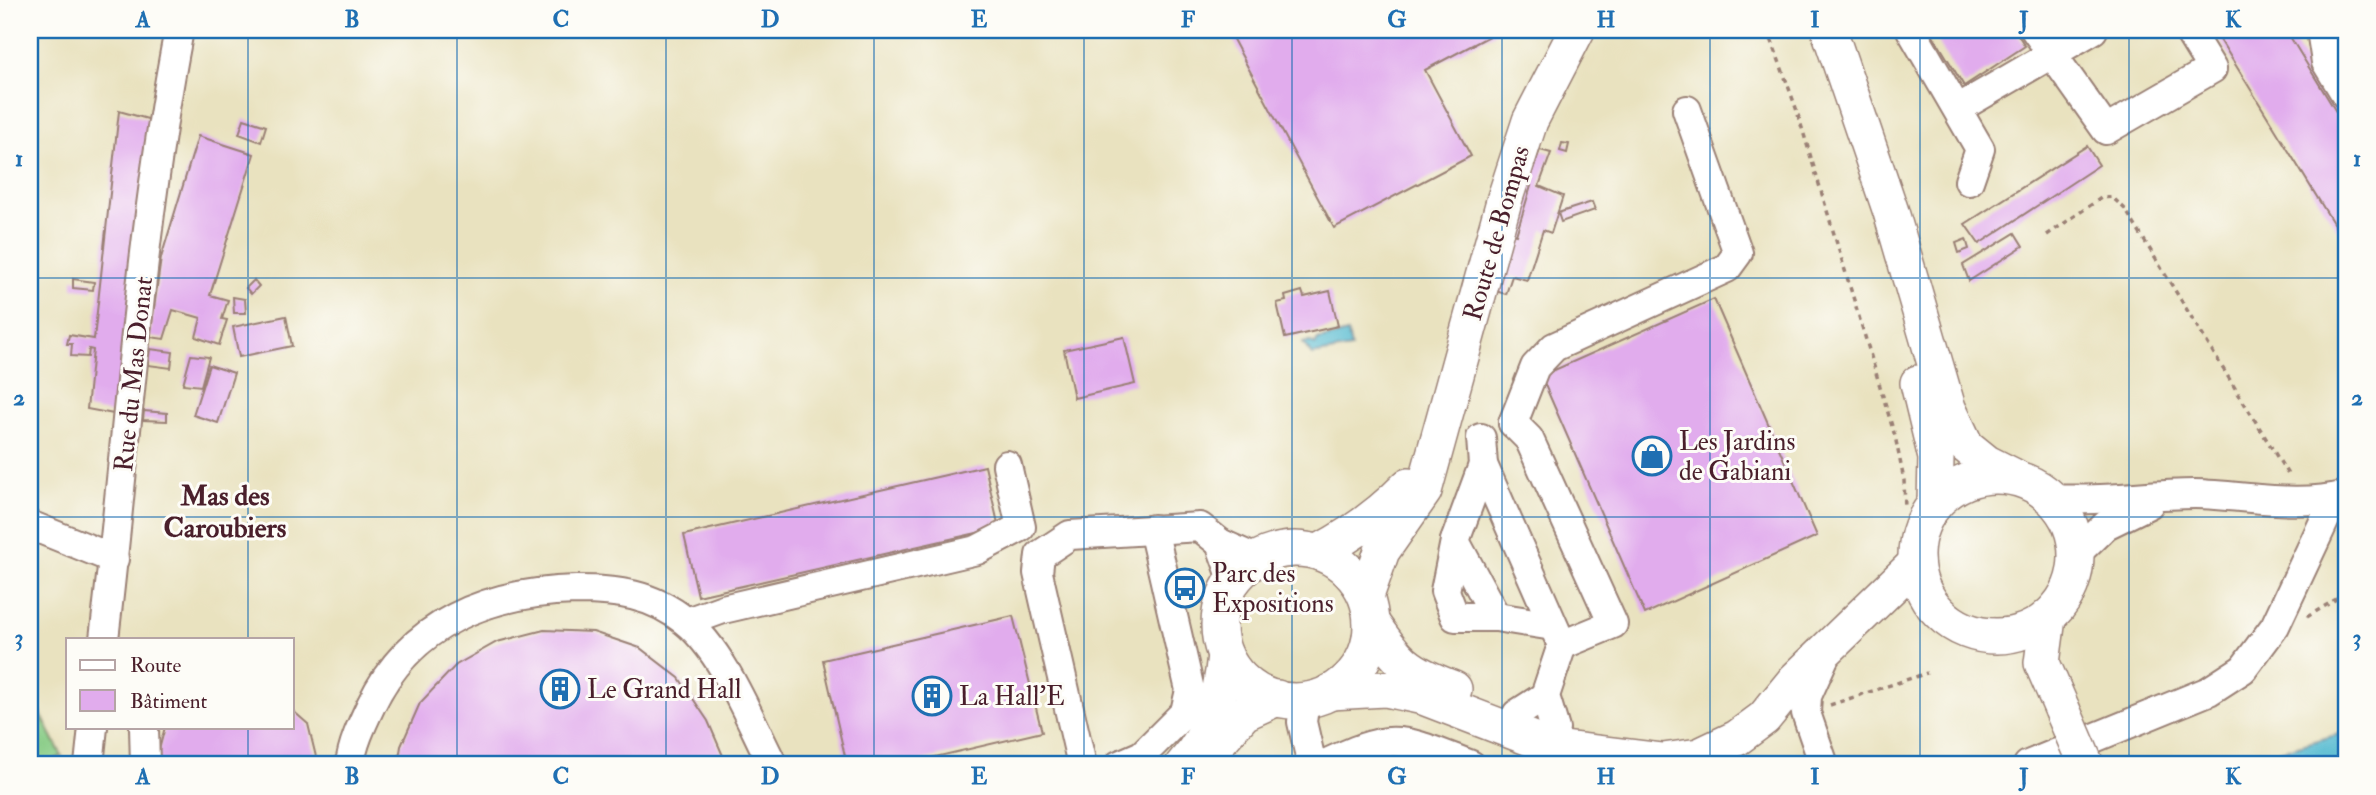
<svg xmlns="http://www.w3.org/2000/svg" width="2376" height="795" viewBox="0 0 2376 795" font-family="'IM FELL Double Pica',serif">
<rect width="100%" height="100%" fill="#fdfcf7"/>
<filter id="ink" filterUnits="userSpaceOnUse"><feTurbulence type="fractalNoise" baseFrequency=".0143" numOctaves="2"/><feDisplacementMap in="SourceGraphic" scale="14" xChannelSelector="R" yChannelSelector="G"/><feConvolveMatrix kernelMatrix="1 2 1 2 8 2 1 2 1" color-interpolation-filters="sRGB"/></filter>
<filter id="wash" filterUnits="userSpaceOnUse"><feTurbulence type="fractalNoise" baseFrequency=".00686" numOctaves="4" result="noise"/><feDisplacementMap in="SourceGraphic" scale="28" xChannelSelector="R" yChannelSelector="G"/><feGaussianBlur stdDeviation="1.57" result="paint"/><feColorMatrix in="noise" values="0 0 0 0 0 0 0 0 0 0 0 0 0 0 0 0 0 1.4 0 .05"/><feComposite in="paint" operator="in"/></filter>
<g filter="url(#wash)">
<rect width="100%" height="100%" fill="#e9e2bf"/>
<path fill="#88cc86" stroke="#697658" stroke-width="2" d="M30,693l32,63 -18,9h-14z"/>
<g fill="#53bad0" stroke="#4e6c7e" stroke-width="2">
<path d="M1348,333l3,15 -39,7 -9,-12 7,-1 5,3 3,-5z"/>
<path d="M2346,732v33h-113z"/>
</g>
<g id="blocks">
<g fill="#e1aced">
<path d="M1228,30h273l-76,40 46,86 -137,72z"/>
<path d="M1930,30h85l10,16 -61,40z"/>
<path d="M2214,30h72l60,98v116z"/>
<path d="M119,111l36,10 -36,294 -32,-6 6,-59 -4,-1 -1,8 -17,-1 1,-12h-5l2,-9 25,4z"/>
<path d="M244,119l22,7 -5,16 -22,-8z"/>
<path d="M198,136l56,18 -44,141 18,5 -6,19 5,1 -8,25 -23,-8 5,-19 -28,-8 -9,29 -14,-2 11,-79z"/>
<path d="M1562,143l7,1 -2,9 -7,-2z"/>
<path d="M2087,146l12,19 -120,79 -14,-20z"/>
<path d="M1540,150l11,3 -12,33 24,10 -12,37 -8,-3 -16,50 -15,-4 -6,18 -11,-3 17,-57 4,1 15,-49 -4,-1z"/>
<path d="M1592,202l3,8 -34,12 -3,-9z"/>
<path d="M2015,233l8,13 -54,35 -6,-16z"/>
<path d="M1966,239l3,10 -10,4 -3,-10z"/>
<path d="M73,279l21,3 -1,8 -20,-2z"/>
<path d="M254,280l5,6 -8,8 -5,-6z"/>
<path d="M1302,291l2,6 26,-6 8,35 -53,12 -8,-35 9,-2 -1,-5z"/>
<path d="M233,297l12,2 1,14h-12z"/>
<path d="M1714,299l103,237 -172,78 -104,-238z"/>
<path d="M286,316l6,30 -53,11 -6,-30z"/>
<path d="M1124,337l11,47 -61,14 -10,-48z"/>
<path d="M150,349l23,3 -2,16 -23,-3z"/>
<path d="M191,355l18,2 -8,29 -18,-2z"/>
<path d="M209,365l25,8 -16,50 -25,-8z"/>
<path d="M144,411l23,2v8l-24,-1z"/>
<path d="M985,466l14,62 -301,68 -14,-61z"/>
<path d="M1013,616l29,116 -141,33h-54l-24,-105z"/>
<path d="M544,630l49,2 47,16 39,30 29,43 19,44h-329l3,-19 19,-43 36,-38 41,-23z"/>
<path d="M292,710l16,14 10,41h-163l10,-38h127z"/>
</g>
</g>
</g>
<g filter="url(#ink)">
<use href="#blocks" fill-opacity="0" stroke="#9a8075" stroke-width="2"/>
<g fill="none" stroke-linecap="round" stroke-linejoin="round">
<defs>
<g id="minor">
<path d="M1911,30l69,119 -11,32"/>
<path d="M2035,30l71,100 106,-61 -24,-39"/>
<path d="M2321,30l5,32 20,33"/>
<path d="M1959,108l134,-78"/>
<path d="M1513,423l22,-56 19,-20 173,-79 11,-15 -51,-143"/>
<path d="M1481,438l2,27 79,180 51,-21 -84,-185 -16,-16"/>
<path d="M1483,465l-28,76 41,76"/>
<path d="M2053,499c48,3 94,-5 142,-5 50,1 102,14 151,1"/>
<path d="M30,525l84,34"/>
<path d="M1455,541l-10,50 10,26h41l57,9"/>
<path d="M2077,553l29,-28 43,-21"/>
<path d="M1233,579l-13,-36 36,16"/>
<path d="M687,622l36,-13 254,-59 44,-23 -14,-62"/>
<path d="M104,639c24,-203 36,-408 75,-609"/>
<path d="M1305,700l-3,22 10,43"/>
<path d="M1517,714l28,-18"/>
<path d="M144,727l1,38"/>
<path d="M1555,729l-10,-33 17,-51"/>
<path d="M89,765l4,-38"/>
<path d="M350,765c2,-20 12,-41 21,-60 39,-82 117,-113 205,-115 41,0 76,4 109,31 39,31 65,100 88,144"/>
<path d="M1082,765l-44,-192 2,-18 30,-20 130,-8 20,16"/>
<path d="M1119,765l23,-10 43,-43 5,-22 -37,-161"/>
<path d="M1323,765c72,-34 75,-28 148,0"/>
<path d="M1824,765l-18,-52 1,-17 18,-40"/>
<path d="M2028,765l181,-74 34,-22 32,-43 60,-128"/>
</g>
<g id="major">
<path d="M1829,30l62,182 57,196 18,38 21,17 28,14"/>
<path d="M1918,383l18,75 -1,46"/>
<circle cx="1996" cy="556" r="80"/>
<circle cx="1295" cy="625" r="76"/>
<path d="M1319,552c34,-18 62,-38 89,-66"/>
<path d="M1366,596l16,-45 42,-60 80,-290 26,-80 47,-91"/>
<path d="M2048,618l-6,45 20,46"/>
<path d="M1371,622c29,41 35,49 83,67"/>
<path d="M1330,692l55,-3 38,8 133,51 107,13 36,-5 38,-18 27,-20 31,-38 121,-117"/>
<path d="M1208,754l36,-41 33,-15"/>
<path d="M1183,765c29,-31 38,-69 42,-110"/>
</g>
</defs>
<use href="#minor" stroke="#9a8075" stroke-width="32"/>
<use href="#major" stroke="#9a8075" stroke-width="38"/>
<g stroke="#9a8075" stroke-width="3.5" stroke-dasharray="5 5" stroke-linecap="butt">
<path d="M1768,30l28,78 99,328 9,44 1,29"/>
<path d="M2047,235l54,-37 11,-1 13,12 164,267"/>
<path d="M2307,617l39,-24"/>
<path d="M1830,705l97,-32"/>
</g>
<use href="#minor" stroke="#fff" stroke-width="28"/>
<use href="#major" stroke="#fff" stroke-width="35"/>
<defs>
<path id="major-bridge" d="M2062,709l24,56"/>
</defs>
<use href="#major-bridge" stroke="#9a8075" stroke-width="38" stroke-linecap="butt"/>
<use href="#major-bridge" stroke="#fff" stroke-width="35"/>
</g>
</g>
<path fill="none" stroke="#1f6fb2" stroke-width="2" stroke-opacity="0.55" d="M248,30v609M457,30v735M666,30v735M874,30v735M1084,30v735M1292,30v735M1502,30v735M1710,30v735M1920,30v735M2129,30v735M30,278h2316M30,517h2316M248,727v38"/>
<defs>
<symbol id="shop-ring" viewBox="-11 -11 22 22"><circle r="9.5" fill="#fdfcf7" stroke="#1f6fb2" stroke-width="1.5"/><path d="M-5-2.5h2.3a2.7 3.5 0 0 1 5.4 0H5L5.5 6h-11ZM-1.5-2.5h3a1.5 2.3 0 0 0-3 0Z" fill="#1f6fb2"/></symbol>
<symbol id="bus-ring" viewBox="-11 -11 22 22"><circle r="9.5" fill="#fdfcf7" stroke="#1f6fb2" stroke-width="1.5"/><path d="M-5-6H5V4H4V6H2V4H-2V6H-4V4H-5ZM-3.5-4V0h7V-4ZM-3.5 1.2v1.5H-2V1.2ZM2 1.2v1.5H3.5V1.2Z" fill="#1f6fb2"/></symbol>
<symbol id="building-ring" viewBox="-11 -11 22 22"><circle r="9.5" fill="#fdfcf7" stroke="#1f6fb2" stroke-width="1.5"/><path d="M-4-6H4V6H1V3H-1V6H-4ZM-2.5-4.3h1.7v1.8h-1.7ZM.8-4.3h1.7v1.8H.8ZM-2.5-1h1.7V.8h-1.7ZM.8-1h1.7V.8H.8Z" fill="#1f6fb2"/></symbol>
</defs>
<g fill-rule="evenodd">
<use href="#shop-ring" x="1630" y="434" width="44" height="44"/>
<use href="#bus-ring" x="1163" y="566" width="44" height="44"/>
<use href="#building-ring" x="538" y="667" width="44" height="44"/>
<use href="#building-ring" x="910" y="674" width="44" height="44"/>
</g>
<g text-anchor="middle" stroke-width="6" stroke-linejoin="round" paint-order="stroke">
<g font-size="26" fill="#4a1f2b" stroke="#fdfcf7">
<text transform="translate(1496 233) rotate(-74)" y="9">Route de Bompas</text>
<text transform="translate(133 374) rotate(-84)" y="9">Rue du Mas Donat</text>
</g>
<g font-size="26" fill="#4a1f2b" stroke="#fdfcf7" text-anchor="start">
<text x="1679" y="450">Les Jardins<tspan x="1679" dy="30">de Gabiani</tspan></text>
<text x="1212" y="582">Parc des<tspan x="1212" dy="30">Expositions</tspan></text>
<text x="587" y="698">Le Grand Hall</text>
<text x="959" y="705">La Hall'E</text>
</g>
<g font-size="28" font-weight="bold" fill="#4a1f2b" stroke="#fdfcf7">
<text x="225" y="505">Mas des<tspan x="225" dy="32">Caroubiers</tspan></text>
</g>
</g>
<rect width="2376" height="795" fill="none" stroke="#fdfcf7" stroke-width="77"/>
<rect x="66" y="638" width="228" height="91" fill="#fdfcf7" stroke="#b5a4a5" stroke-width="2"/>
<rect x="80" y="660" width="35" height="10" fill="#ffffff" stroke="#b5a4a5" stroke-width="2"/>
<text x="130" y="672" font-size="21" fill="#4a1f2b">Route</text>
<rect x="80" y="690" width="35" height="21" fill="#e1aced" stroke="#b5a4a5" stroke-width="2"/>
<text x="130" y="708" font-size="21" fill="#4a1f2b">Bâtiment</text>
<rect x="38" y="38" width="2300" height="718" fill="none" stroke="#1f6fb2" stroke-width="2.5"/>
<g font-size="23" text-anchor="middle" font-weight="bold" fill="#1f6fb2">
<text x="143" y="27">A</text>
<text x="352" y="27">B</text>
<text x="561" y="27">C</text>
<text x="770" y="27">D</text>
<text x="979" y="27">E</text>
<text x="1188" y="27">F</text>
<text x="1397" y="27">G</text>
<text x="1606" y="27">H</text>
<text x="1815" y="27">I</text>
<text x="2024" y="27">J</text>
<text x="2233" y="27">K</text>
<text x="19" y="166">1</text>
<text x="2357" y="166">1</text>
<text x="19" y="405">2</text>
<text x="2357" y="405">2</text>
<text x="19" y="645">3</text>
<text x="2357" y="645">3</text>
<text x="143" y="784">A</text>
<text x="352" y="784">B</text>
<text x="561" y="784">C</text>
<text x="770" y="784">D</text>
<text x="979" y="784">E</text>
<text x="1188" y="784">F</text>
<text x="1397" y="784">G</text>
<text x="1606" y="784">H</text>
<text x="1815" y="784">I</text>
<text x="2024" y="784">J</text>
<text x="2233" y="784">K</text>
</g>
</svg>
